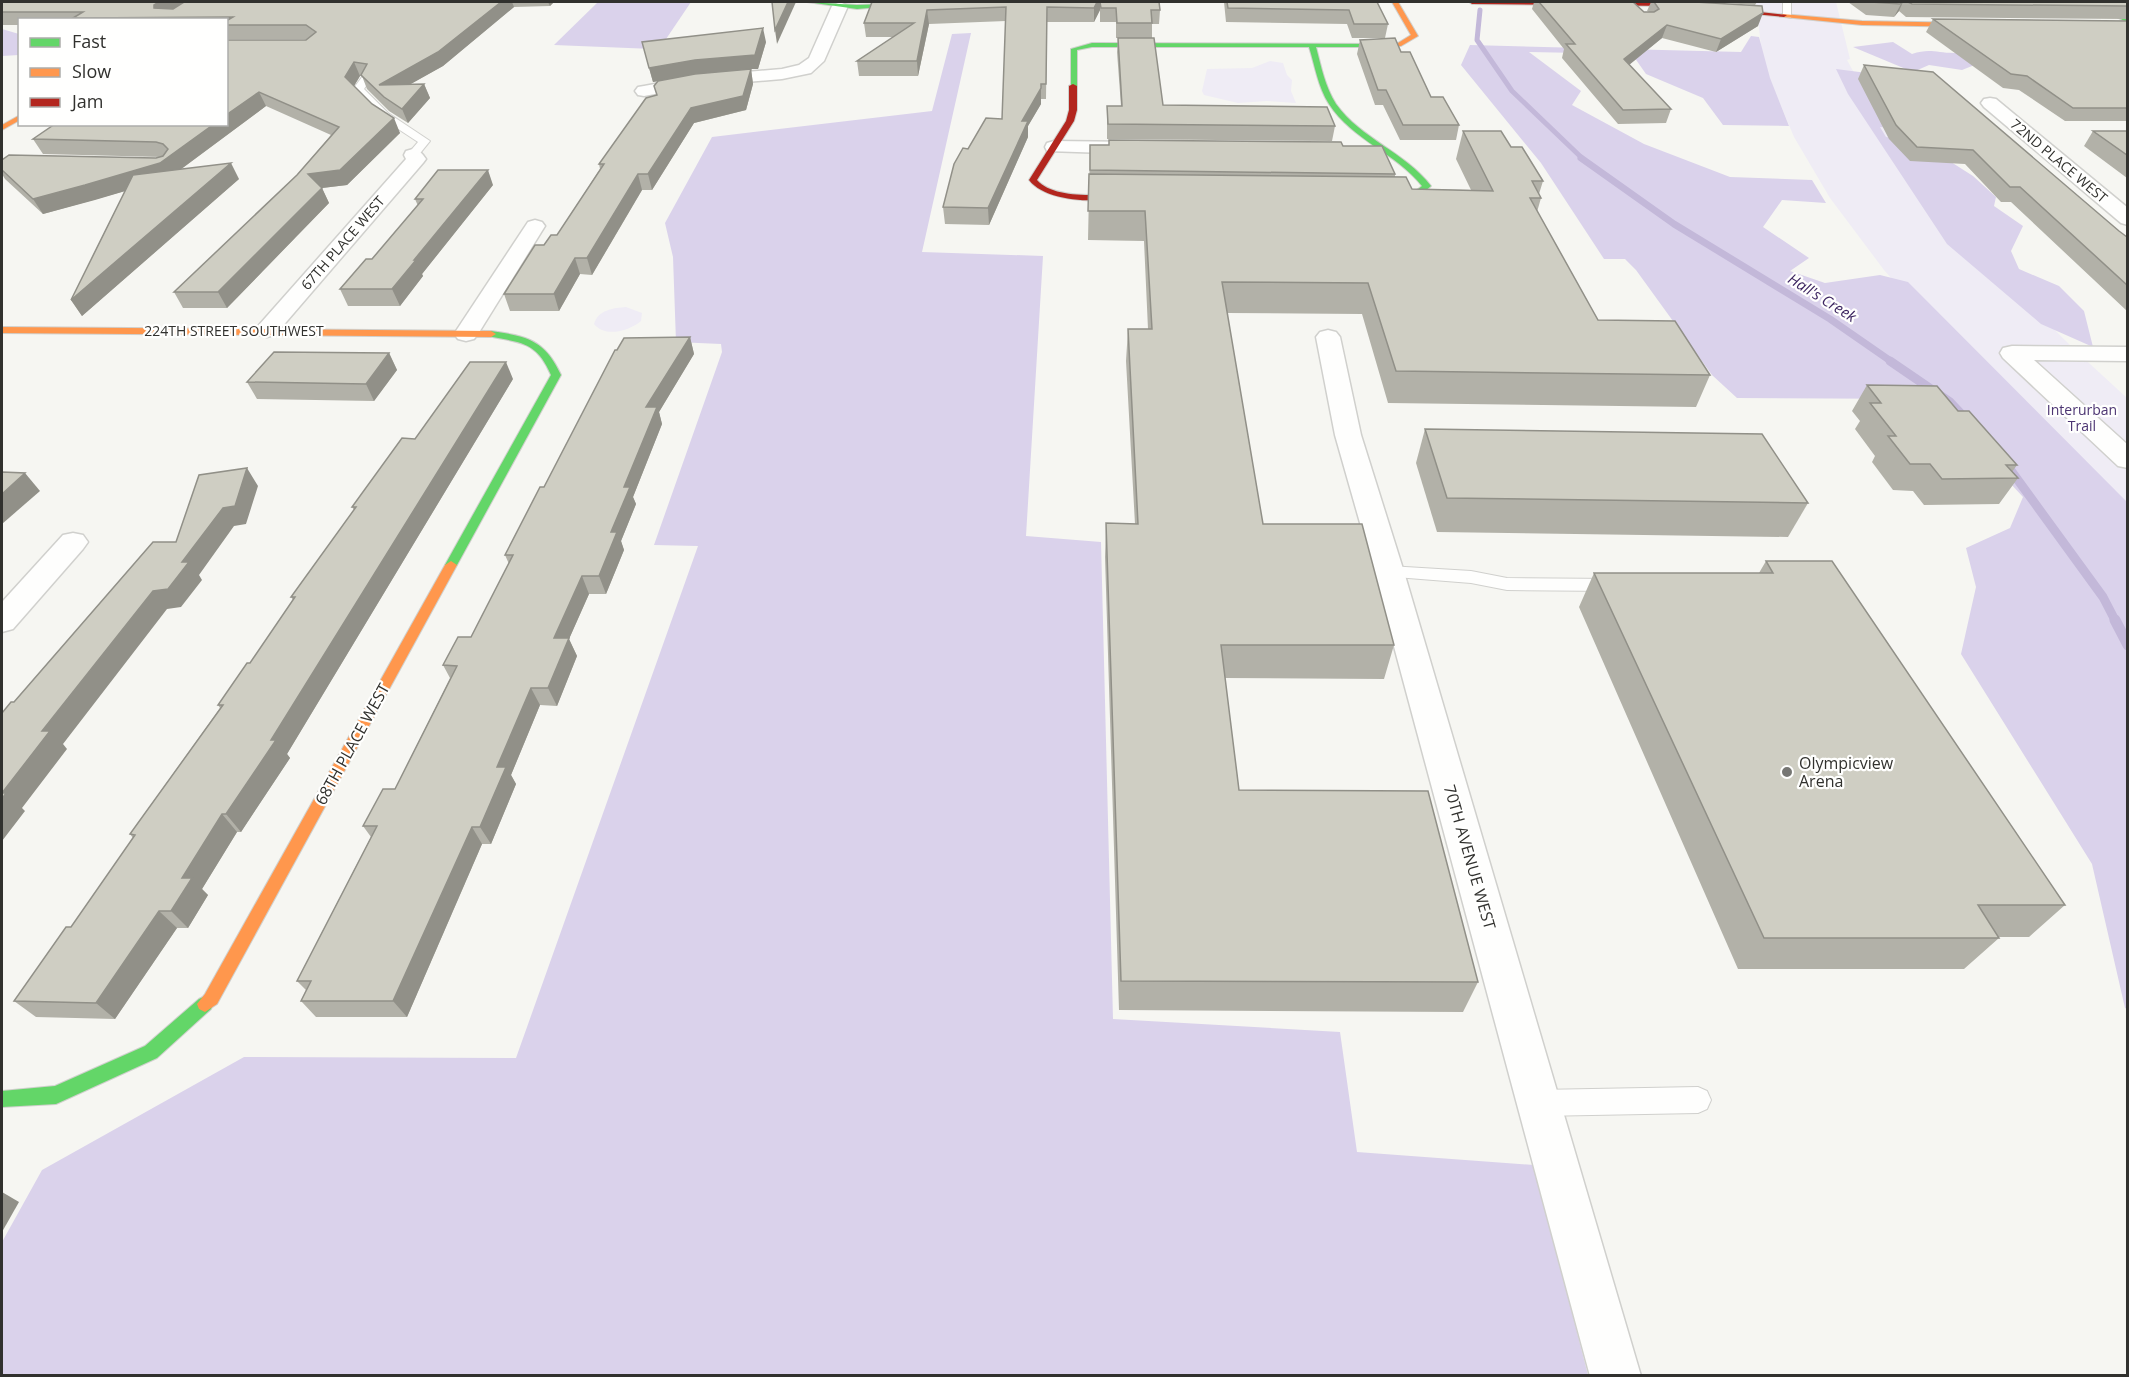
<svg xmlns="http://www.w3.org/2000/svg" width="2129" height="1377" viewBox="0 0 2129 1377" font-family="'Open Sans',sans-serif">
<rect width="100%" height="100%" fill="#f6f6f2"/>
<g fill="#efecf5">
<path d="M1756,2h80l14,57 -3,1 34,62 119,154 77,76 50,46v130l-171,-177 -72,-81 -54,-72 -36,-61 -28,-67 -4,-15z"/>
<path d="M1270,61l13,2 4,12 5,5 -1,11 5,12 -29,-2 -29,2 -34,-8 -2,-4 5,-22 45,-1z"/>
<path d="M626,307l16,6 -1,8c-12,10 -36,17 -47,3 4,-14 19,-16 32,-17z"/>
</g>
<g fill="#dad2eb">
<path d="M598,2h93l-29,43 -9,4 -99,-4z"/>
<path d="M2,29l17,5v21l-17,1z"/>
<path d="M971,33l-49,219 121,4 -17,280 75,6 12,477 227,13 17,120 177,13 54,210 -1586,1v-134l40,-72 202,-113 272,1 182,-512 -44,-1 68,-193 -1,-8 -45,-2 -3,-85 -8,-34 47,-86 220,-26 20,-77z"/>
<path d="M1751,36l8,1 11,41 19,48 -66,-1 -20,-27 -57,-24 -14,-20 -103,-2 52,39 -9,14 72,39 86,33 82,3 14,23 -44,-3 -19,27 46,31 -19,13 35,12 55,-8 28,7 219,220v507l-2,-1 -33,-144 -131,-210 15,-67 -10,-39 44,-20 13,-31 -91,-98 -195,-1 -25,-23 -76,-105 -11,-11h-21l-63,-96 -80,-98 9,-20 271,7z"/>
<path d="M1893,42l19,12c18,-6 24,-1 42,-1 16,1 32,-1 48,1l-40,16 -33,-5 -16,7 -60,-25z"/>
<path d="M1836,69l31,4 59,58 -46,-4 6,10 32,4 55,35 23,21 -2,9 29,20 -12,25 8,18 40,17 25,25 9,36 -52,-23 -94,-80 -99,-150z"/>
</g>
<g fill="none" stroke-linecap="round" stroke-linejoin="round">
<path stroke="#c3b8d9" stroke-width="5" d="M1480,10l-3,30 35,51 71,68"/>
<path stroke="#c3b8d9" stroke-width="7" d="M1581,158l93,66 156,95 62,43"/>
<g stroke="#c3b8d9" stroke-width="9">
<path d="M1890,361l60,41 18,19"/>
<path d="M2004,461l99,136 13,25"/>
</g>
<path stroke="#c3b8d9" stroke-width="11" d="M2115,620l13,25"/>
<defs>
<g id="lane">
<path d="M1783,2h8v16l-8,-2z"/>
<path d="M362,77l9,2 -7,10 24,24 42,28 -13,16 -4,1 -6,-3 11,-13 -38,-25 -27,-28z"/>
<path d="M1389,566l82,5 36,7 107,1 6,2 3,4 -3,4 -6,2 -107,-1 -36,-7 -88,-7 -3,-4 3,-4z"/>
<path d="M1698,1087l9,4 4,9 -4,9 -9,4 -159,3 -9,-4 -4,-9 4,-9 9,-4z"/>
</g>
<g id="street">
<path d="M840,2l8,4 -24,55 -13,12 -29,6 -84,7 -54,10 -6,-1 -3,-4 3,-4 6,-1 54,-10 84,-7 17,-4 10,-7 23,-52z"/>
<path d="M1990,98l6,1 132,109v17l-7,-2 -137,-116 -3,-4 3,-4z"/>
<path d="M1054,141l82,1 7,2 2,4 -2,4 -7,2 -89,-3 -2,-4 2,-4z"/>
<path d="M413,149c7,2 9,4 13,10l-3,4 -148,172 -8,2 -8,-2 -4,-5 4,-5 147,-166 -2,-4 2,-4z"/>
<path d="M535,220l7,2 3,4 -67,108 -4,5 -8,2 -8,-2 -4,-5 74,-112z"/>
<path d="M1328,330l8,2 4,5 21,98 43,137 237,804h-51l-216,-804 -39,-137 -19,-98 4,-5z"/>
<path d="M2012,346l116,1v14l-94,-1 94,85v23l-10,-2 -115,-108 -3,-5 3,-5z"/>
<path d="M73,533l10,2 5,7 -5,7 -70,80 -11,3v-30l61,-67z"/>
</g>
<g id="fast">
<path d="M807,2l50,3 82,-3 -82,7z"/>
<path d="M2090,2h7l31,16v5z"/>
<path d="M1092,43l289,1 -2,3h-63c5,19 9,40 20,57 25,35 69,48 95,82l-14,12 -36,2v-4h3l28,-2 10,-8c-26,-33 -70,-46 -93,-82 -11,-17 -14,-38 -20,-57h-217l-15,3v36l-6,1v-38z"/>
<path d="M491,331c36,5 54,9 70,44l-104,190 -6,4 -6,-4 106,-190c-15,-35 -31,-32 -63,-39v-4z"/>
<path d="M205,996l6,3 2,5 -2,5 -54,49 -101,46 -54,3v-16l53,-5 90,-40 54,-47z"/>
</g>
<g id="slow">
<path d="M1392,2h6l20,34 -17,10h-24l2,-3h19l13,-8z"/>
<path d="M1782,14l80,7 111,2 3,2 -3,2 -111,-2 -78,-8z"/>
<path d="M20,115v5l-18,10v-5z"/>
<path d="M2,327l489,4 5,3 -5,3 -489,-4z"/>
<path d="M451,561l6,4 -240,439 -12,8 -6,-3 -2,-5 8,-10 240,-429z"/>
</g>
<g id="jam">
<path d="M1469,2h202l116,13 -3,2 -113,-11 -199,-2z"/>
<path d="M1073,84l4,2v24l-3,11 -37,59c18,21 71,14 97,14l4,2 -1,2c-29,4 -89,7 -108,-18l37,-59 3,-11v-24z"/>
</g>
</defs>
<use href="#lane" stroke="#d0d0cd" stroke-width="2"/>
<use href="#street" stroke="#d0d0cd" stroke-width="3"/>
<use href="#fast" stroke="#d0d0cd" stroke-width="2"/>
<use href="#slow" stroke="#d0d0cd" stroke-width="2"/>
<use href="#jam" stroke="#d0d0cd" stroke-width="2"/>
<use href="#lane" fill="#fefefd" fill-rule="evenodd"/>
<use href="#street" fill="#fefefd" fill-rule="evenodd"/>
<use href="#fast" fill="#63d668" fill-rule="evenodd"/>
<use href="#slow" fill="#ff974d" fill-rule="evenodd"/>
<use href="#jam" fill="#b3261e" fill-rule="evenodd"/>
</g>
<g fill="#b2b1a8">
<path d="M2,2h552l-4,4 -36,1 -71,59 -33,18h14l6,14 -22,25 -19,-12 -22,-22 -5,-13h-2l-6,10 46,47 -53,52 -25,3 7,15 -102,105h-44l-9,-16 123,-117 34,-40 -65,-29 -86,64 59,9 -157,137 -11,-16 54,-109 -82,23 -38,-35 -3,-5v-14l154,-2 5,-1 -118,-3 -10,-15 274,-100h-80l-1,-2v-17h-206v5h-18z"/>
<path d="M872,2h287l1,8 -1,14h-7v14h-36v-16h-16v-12l-6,12h-47l-1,77h-5v5l-13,22v11l-39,88 -44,-1 -2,-17 25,-58 34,-30 4,-98 -77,3 -11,52h-59l-2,-15 36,-24h-27l-2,-14z"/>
<path d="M1224,2h153l11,22 -3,14h-33l-5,-14 -121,-2z"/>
<path d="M1534,2h99l11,10h5l-2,-1 4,-9h44l63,24 -42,26 -54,-14 -33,27 42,44 -5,14 -48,1 -56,-66 2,-9 -32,-40z"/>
<path d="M1713,2h44l-2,3z"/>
<path d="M1848,2h279v17l-221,-2 -7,-6 -5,6 -28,-2z"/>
<path d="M1933,19l194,2v100h-62l-46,-31 -16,-2 -77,-56z"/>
<path d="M1118,38l45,67 172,21 -3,15 -225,-2v-33h14l-4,-54z"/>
<path d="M1360,40l41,12 30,45 28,28 -3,15h-56l-17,-35h-8l-18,-51z"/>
<path d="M642,42h124l-8,27h-7l2,15 -7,26 -52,13 -42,67h-10l-50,85 -12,-1 -21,37h-49l-6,-17 40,-49 13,-10 43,-66 -1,-5 58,-69 1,-14 -5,1z"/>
<path d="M1864,65l263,172v74l-116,-109h-10l-36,-38 -55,-3 -21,-22 -31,-60z"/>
<path d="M1463,131l48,16 32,34 -4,13 2,4 -4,14 61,108 112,55 -14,32 -308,-4 -26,-89 -135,-1 36,211 131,121 -10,34 -159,-1 14,112 239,192 -15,30 -344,-2 -14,-453 1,-34 29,1 -9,-163 2,-32h20l-4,-88 -56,-1 2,-95 253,1 52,28v3l17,12 59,1 -15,-31z"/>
<path d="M2093,131h34v47l-43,-32z"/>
<path d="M493,185l-71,89 1,2 -23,30h-52l-8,-17 32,-30 46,-53 -3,-7z"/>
<path d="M690,337l4,17 -35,58 3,12 -29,73 3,7 -15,37 3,9 -18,44h-17l-20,45 8,17 -20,50 -17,-1 -29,70 5,9 -25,60h-9l-75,173h-91l-15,-16 5,-11 -9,-9 74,-144 -8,-11 32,-37 55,-111 -7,-13 28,-28 38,-73 -4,-9 39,-68z"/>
<path d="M389,353l8,17 -23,31 -117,-2 -10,-17z"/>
<path d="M513,379l-226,375 3,4 -49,74h-4l-35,57 6,6 -20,33h-11l-62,91 -79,-2 -22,-16 57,-74 62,-89 -3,-4 90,-126 -2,-3 32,-42 43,-63 -2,-3 63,-87 -2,-3 63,-68z"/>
<path d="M1867,385l91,26 59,54 -5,7 6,6 -19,26 -75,1 -11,-14 -20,-1 -21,-28 3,-6 -20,-27 5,-8 -8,-10z"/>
<path d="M1425,429l383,74 -20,34 -351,-5 -21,-69z"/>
<path d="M1766,561l299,344 -36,32h-31l1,1 -35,31h-226l-159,-362 15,-34h165z"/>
</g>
<g fill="#919088">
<path d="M159,2h25l-22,15 -8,-9v-3z"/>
<path d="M501,2h11l2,5 -71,59 -57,32 -7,-13z"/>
<path d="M548,2h6l-4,4z"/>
<path d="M788,2h8l-19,42 -2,-14z"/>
<path d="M1097,2h3v8l-6,12v-14z"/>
<path d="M1902,2h1l-4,9 -5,6z"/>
<path d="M927,10l2,14 -11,52 -1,-15z"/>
<path d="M1763,13l-5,13 -42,26 5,-13z"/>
<path d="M1667,25l-5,13 -43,35 5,-14z"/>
<path d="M763,28l3,14 -8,27h-7l2,15 -7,26 -52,13 -42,67 -4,-16 50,-100 -45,8 -4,-14z"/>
<path d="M354,62l6,14 -9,15 -6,-14z"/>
<path d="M424,84l6,14 -22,25 -6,-14z"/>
<path d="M1041,88v16l-13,22v11l-39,88 -1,-17 34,-87z"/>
<path d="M259,92l7,14 -97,72 -74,22 -52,14 -10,-15 127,-36 54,-39h12v-9z"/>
<path d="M394,118l6,15 -53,52 -25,3 7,15 -102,105 -9,-16 90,-118z"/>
<path d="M231,163l8,16 -157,137 -11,-16z"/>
<path d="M488,170l5,15 -71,89 1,2 -23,30 -8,-17 22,-29z"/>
<path d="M638,174l4,16 -50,85 -5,-17z"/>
<path d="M575,258l5,16 -21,37 -5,-17z"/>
<path d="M690,337l4,17 -35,58 3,12 -29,73 3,7 -15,37 3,9 -18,44 -7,-18 47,-169z"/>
<path d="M389,353l8,17 -23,31 -8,-17z"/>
<path d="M506,362l7,17 -226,375 3,4 -49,74 -15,-18 45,-74z"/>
<path d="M247,468l11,18 -12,38 -12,2 -35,49 3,5 -21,27 -14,2 -104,135 4,5 -45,59 3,3 -23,30v-48l40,-62 111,-140 29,-29z"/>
<path d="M25,473l15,18 -38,33v-30z"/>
<path d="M582,576l7,18 -20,45 8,17 -20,50 -9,-18 6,-50z"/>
<path d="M531,688l9,17 -29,70 5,9 -25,60 -11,-17 17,-60z"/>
<path d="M222,814l15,18 -35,57 6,6 -20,33 -17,-17 11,-33z"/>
<path d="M472,827l10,17 -75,173 -14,-16z"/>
<path d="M159,911l18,17 -62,91 -19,-16z"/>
<path d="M2,1192l17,10 -17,30z"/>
</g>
<g fill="#cfcec3" stroke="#919088" stroke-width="1.5">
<path d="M2,2h157l-5,3v3l19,1 11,-7h317l-63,50 -59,33 45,-1 -22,25 -18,-12 -23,-22 6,-11 -13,-2 -9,15 27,27 22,14 -54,52 -32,4 14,14 -104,104h-44l123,-117 42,-48 -80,-35 -33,23v-75h80l10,-8 -10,-7h-80v-4l7,-4 -160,1 10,-6h-81z"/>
<path d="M772,2h16l-13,28z"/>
<path d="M872,2h225l-3,6 -47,-1 -1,77h-5v4l-19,33h6l-40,87 -45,-1 11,-43 9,-16 5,1 18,-31 16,1 4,-112 -79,3 -10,51h-60l57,-38h-50z"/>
<path d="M1100,2h59l1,8h-9l1,13h-35l-1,-15h-15z"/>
<path d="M1227,2h150l11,22h-34l-5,-14 -121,-2z"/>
<path d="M1539,2h94l11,10h10l5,-3 -5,-7h41l67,4 1,7 -42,26 -54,-14 -43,34 47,50 -48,1 -57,-66h9z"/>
<path d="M1870,2h32l-2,2 -29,-2z"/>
<path d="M1908,2h219v4l-215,-2z"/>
<path d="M1933,19l194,2v87h-54l-46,-32 -16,-2z"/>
<path d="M763,28l-8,27 -60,5 -46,8 -7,-26z"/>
<path d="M1118,38h36l9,67 164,2 8,19 -227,-2 -1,-18h15z"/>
<path d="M1395,38l6,14h9l21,45h12l16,28h-56l-17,-35h-8l-18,-50z"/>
<path d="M1864,65l69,7 186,159 8,6v48l-107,-98h-10l-37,-37 -56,-3 -21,-22z"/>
<path d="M751,69l-8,27 -52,12 -43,66h-10l-51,84h-12l-21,36h-50l31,-49h9l7,-10h6l47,-71h-5l47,-66 11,-3 -3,-9 4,-5 37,-7z"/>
<path d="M55,124h159l-54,39 -75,22 -52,14 -31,-29v-10l7,-5 147,3 7,-2 5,-7 -5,-5 -7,-2 -123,-3z"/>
<path d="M1463,131h38l10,16h11l21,34h-11l9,17h-11l68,122 77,1 35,54 -314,-4 -28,-88 -146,-1 41,242h99l32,121h-173l18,145 189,1 50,191 -357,-1 -15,-458 32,1 -10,-195h24l-7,-118h-57l1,-37 317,3 6,12 81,2z"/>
<path d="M2093,131h34v24z"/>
<path d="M1109,140l232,2 2,4h39l13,28 -305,-4v-25h19z"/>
<path d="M231,163l-160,137 62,-125z"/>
<path d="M438,170h50l-74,90h2l-24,29h-52l26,-30h6l51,-60h-8z"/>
<path d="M690,337l-44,70h11l-33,80h6l-19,45h6l-18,44h-17l-28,62h15l-21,50h-17l-34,79h9l-26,60h-8l-79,174h-92l10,-20h-14l80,-155h-14l20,-37h12l62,-123 -14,-1 15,-28h13l42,-82h-8l35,-68h4l71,-137h2l7,-12z"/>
<path d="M274,352l115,1 -23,31 -119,-2z"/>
<path d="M470,362h36l-235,378h5l-50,74h-4l-40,64h10l-21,33h-12l-63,92 -82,-2 52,-74h5l64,-92 -5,-1 93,-129h-5l29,-42h3l45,-66h-4l65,-90h-4l50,-69 13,1z"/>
<path d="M1867,385l70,1 21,25h11l48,54h-11l12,13 -76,1 -12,-15h-20l-22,-28h8l-26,-33h11z"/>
<path d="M1425,429l337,5 46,69 -361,-5z"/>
<path d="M247,468l-12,38 -12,2 -41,54h7l-21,27 -15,2 -111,140h8l-48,62v-80l9,-11h3l139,-160h23l23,-67z"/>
<path d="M2,472l23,1 -23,21z"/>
<path d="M1766,561h66l233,344h-87l21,33h-235l-170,-365h179z"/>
<path d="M2,793h4l-4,6z"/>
</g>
<circle fill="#767673" stroke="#fffffe" stroke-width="2" cx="1787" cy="772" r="6"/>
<g text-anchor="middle" stroke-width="4.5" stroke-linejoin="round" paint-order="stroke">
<g font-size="14" fill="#31312e" stroke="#fffffe">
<text transform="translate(2059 161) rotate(40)" y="5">72ND PLACE WEST</text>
<text transform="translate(343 243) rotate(-49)" y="5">67TH PLACE WEST</text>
<text x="234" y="336">224TH STREET SOUTHWEST</text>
</g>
<g font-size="14" fill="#4c3572" stroke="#fffffe">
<text x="2082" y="415">Interurban<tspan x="2082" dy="16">Trail</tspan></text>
</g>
<g font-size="15" font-style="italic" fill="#3d2661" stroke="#fffffe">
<text transform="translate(1822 298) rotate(32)" y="5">Hall's Creek</text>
</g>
<g font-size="16" fill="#31312e" stroke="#fffffe">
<text transform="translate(352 744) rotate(-61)" y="6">68TH PLACE WEST</text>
<text transform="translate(1470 857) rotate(74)" y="6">70TH AVENUE WEST</text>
</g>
<g font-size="16" fill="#31312e" stroke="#fffffe" text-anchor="start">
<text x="1799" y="769">Olympicview<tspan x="1799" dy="18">Arena</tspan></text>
</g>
</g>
<rect width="2129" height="1377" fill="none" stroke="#31312e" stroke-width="6"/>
<rect x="18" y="18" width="210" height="108" fill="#fffffe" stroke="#adadab" stroke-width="1.5"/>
<rect x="30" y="38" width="30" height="9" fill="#63d668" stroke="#adadab" stroke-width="1.5"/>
<text x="72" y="48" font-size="18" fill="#31312e">Fast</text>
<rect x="30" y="68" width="30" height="9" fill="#ff974d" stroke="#adadab" stroke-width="1.5"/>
<text x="72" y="78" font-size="18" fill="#31312e">Slow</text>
<rect x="30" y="98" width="30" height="9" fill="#b3261e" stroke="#adadab" stroke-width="1.5"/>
<text x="72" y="108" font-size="18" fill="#31312e">Jam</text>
</svg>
